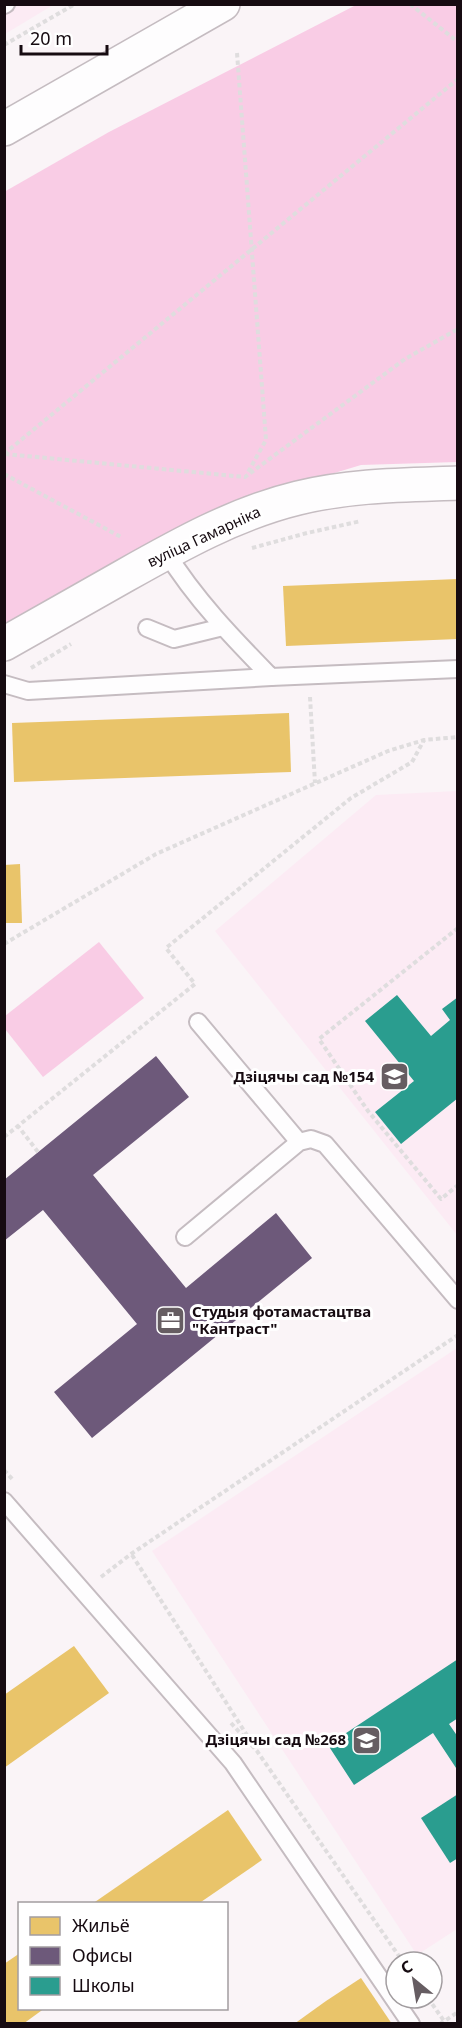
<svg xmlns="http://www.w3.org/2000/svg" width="462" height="2028" viewBox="0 0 462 2028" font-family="'Noto Sans',sans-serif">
<rect width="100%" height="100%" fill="#faf4f7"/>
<g fill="#fcebf4">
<path d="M5,4l48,1 -48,29z"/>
<path d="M457,791v444l-242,-304 161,-136z"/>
<path d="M457,1348v581l-40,26 -265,-404z"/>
</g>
<g fill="#f9cce5">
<path d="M356,5h101v457l-96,3 -103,31 -253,134 -1,-438 105,-60z"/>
<path d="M99,942l45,56 -101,79 -38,-48v-13z"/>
</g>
<g fill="#e9c46a">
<path d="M458,579v60l-172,7 -3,-60z"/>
<path d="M289,713l2,59 -277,10 -2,-59z"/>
<path d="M20,864l2,59h-18v-58z"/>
<path d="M74,1646l35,47 -105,75v-73z"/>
<path d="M228,1810l34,50 -64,44h-106z"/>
<path d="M20,1953v55h25l-22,16h-19v-60z"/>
<path d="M361,1978l31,46h-98l32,-23z"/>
</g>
<path fill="#6d597a" d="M156,1056l33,41 -96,78 93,113 90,-75 36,45 -220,180 -38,-46 83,-68 -94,-114 -39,31v-61z"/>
<g fill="#2a9d8f">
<path d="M397,995l34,41 19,-16 -8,-11 16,-12v101l-57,46 -26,-32 39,-31 -49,-60z"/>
<path d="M458,1659v59l-9,6 9,13v34l-25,-38 -79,52 -26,-40z"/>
<path d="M458,1794v64l-8,5 -29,-45z"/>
</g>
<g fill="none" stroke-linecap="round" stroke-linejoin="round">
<defs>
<g id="service">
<path d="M4,5l2,-1"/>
<path d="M166,552c29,47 67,86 105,125l187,-8"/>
<path d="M147,628l27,11 49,-12"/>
<path d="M4,684l24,7 243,-14"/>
<path d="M198,1022l101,120"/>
<path d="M185,1237l114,-95 12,-3 14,5 133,156"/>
<path d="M4,1501l229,262 178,261"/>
</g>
<path id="tertiary" d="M4,644c40,-23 80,-45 120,-68 55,-31 112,-63 174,-78 53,-13 106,-13 160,-15"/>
<path id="secondary" d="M4,129l219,-125"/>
</defs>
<use href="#service" stroke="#c5bcc1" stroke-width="20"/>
<use href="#tertiary" stroke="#c5bcc1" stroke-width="36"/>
<use href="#secondary" stroke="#c5bcc1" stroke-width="36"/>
<g stroke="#dfddde" stroke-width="4" stroke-dasharray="4.5 3" stroke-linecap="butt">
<path d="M410,4l48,38"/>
<path d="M4,45l71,-41"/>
<path d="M237,53l29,387 -19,34"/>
<path d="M4,454l454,-375"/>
<path d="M5,454l240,23 160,-118 53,-30"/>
<path d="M4,474l117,63"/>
<path d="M252,548l55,-15 54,-12"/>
<path d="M31,668l40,-24"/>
<path d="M310,697l5,86"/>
<path d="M458,928l-139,111 49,72 73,88 17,-14"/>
<path d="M4,944l152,-90 232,-103 36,-11 34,-3"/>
<path d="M4,1137l14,-11"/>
<path d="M38,1152l-20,-26 177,-142 -29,-36 185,-150 61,-36 12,-22"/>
<path d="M4,1470l10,11"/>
<path d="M132,1555l118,185"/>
<path d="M101,1577l30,-23 327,-219"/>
<path d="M231,1723l26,28 146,211"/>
<path d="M428,1998l16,23"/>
<path d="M440,2024l18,-12"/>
</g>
<use href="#service" stroke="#fefdfe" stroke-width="16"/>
<use href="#tertiary" stroke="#fefdfe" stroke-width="33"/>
<use href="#secondary" stroke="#fefdfe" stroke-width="33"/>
</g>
<defs>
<symbol id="school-square" viewBox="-11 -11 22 22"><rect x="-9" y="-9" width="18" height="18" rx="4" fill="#665d62" stroke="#fff"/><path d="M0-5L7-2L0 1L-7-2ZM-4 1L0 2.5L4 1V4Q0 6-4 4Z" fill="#fff"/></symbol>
<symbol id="office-square" viewBox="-11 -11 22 22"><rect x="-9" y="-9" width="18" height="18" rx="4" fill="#665d62" stroke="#fff"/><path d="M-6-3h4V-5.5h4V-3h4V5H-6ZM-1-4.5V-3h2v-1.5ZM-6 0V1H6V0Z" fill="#fff"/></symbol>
</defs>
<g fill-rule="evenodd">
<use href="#school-square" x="378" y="1060" width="33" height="33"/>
<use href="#office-square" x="154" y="1304" width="33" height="33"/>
<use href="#school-square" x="350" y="1724" width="33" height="33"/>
</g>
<g text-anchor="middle" stroke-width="6" stroke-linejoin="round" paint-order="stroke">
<g font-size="15" fill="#160b11" stroke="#fff">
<text transform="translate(204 537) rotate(-25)" y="5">вуліца Гамарніка</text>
</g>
<g font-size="15" font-weight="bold" fill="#160b11" stroke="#fff" text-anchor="end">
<text x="374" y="1082">Дзіцячы сад №154</text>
<text x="192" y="1317" text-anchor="start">Студыя фотамастацтва<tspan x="192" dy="17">"Кантраст"</tspan></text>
<text x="346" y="1745">Дзіцячы сад №268</text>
</g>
</g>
<rect width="462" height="2028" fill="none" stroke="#160b11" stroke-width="12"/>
<rect x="18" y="1902" width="210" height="108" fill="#ffffff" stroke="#a29da0" stroke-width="1.5"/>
<rect x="30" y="1917" width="30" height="18" fill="#e9c46a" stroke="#a29da0" stroke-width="1.5"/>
<text x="72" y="1932" font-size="18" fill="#160b11">Жильё</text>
<rect x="30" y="1947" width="30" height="18" fill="#6d597a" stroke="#a29da0" stroke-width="1.5"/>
<text x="72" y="1962" font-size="18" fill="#160b11">Офисы</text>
<rect x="30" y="1977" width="30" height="18" fill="#2a9d8f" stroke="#a29da0" stroke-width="1.5"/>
<text x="72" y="1992" font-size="18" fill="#160b11">Школы</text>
<g transform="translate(414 1980) rotate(330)"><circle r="28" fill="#ffffff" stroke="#a29da0" stroke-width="1.5"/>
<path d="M0-4.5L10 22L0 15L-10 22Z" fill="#665d62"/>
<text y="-9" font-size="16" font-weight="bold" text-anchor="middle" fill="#160b11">С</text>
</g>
<path d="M21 45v9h86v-9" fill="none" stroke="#160b11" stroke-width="3"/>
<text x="30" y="45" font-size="18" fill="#160b11" stroke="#ffffff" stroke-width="4.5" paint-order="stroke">20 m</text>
</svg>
